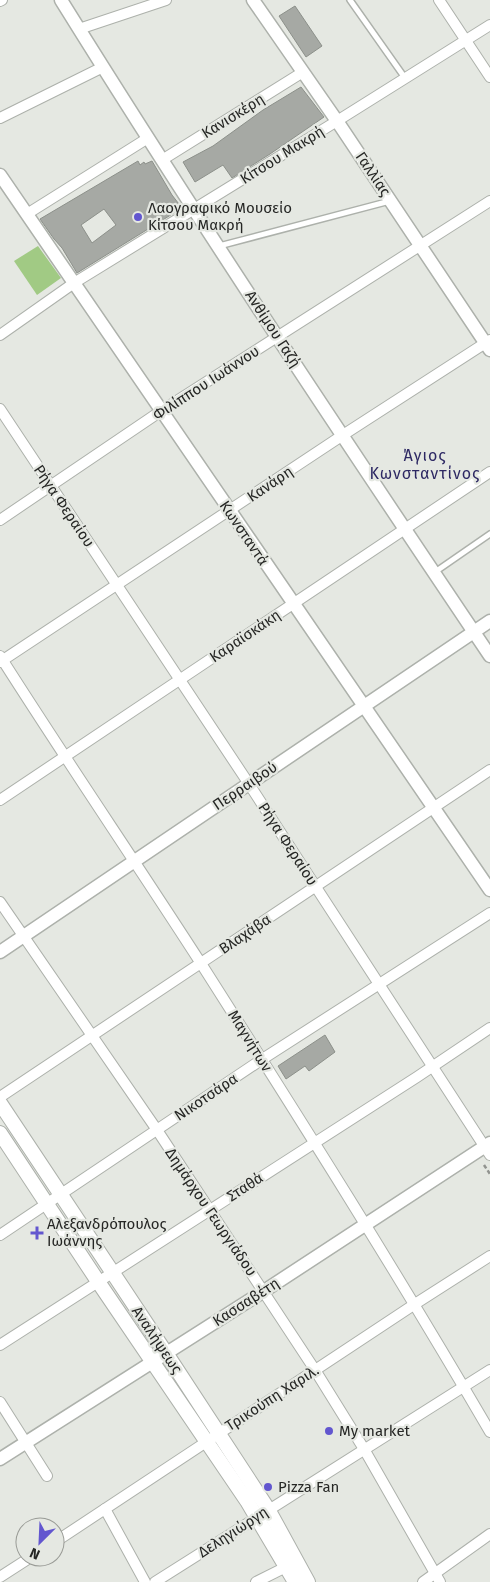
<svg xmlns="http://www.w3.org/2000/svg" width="490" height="1582" viewBox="0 0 490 1582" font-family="'Fira Sans',sans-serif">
<rect width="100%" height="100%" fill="#e5e8e2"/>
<path fill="#a1ca84" d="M38,246l23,32 -24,17 -23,-34z"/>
<g fill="#a6a9a4" stroke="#8c908a" fill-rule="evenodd">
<path d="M295,6l27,40 -16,11 -27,-41z"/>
<path d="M301,87l23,30 -54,37 -38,24 -9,-13 -28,17 -12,-20 30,-16 50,-36z"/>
<path d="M138,161l2,4 4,-3 1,2 7,-3 20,34 10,13 -105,65 -15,-25 -8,-9 -14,-20zM104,209l12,16 -24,18 -11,-18z"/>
<path d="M325,1035l10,17 -26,19 -4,-5 -19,13 -8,-13z"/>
</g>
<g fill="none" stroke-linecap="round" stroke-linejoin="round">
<defs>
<g id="service">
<path d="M350,0l55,78"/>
<path d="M219,246l171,-45"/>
<path d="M435,572l55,-38"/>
</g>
<g id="minor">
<path d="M439,0l51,77"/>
<path d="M0,1l2,-1"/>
<path d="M79,29l87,-29"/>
<path d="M0,118l103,-51"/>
<path d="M162,160l141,-88"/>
<path d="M27,214l121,-76"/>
<path d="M0,335l74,-52 263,-162 153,-96"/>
<path d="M0,409l249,375 241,371"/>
<path d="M0,520l161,-109 329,-210"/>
<path d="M0,656c66,104 135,205 202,309 98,154 196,309 288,467"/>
<path d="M0,662l343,-227 147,-95"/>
<path d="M0,800l490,-328"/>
<path d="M0,902l157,228 158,240 49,79 76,133"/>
<path d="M0,1097l490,-327"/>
<path d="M0,1235l261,-175 229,-147"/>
<path d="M0,1345l417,-268 73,-49"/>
<path d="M0,1402l47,74"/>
<path d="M105,1509l40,73"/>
<path d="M55,1542l360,-238 75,-48"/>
<path d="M0,1577l31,-20"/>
<path d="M155,1582l335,-212"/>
<path d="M256,1582l30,-15"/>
<path d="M423,1582l67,-48"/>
</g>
<g id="tertiary">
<path d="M61,0c138,222 283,439 429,656"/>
<path d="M253,0l84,121 153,229"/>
<path d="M0,175l490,715"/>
<path d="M0,952l490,-331"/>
<path d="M0,1459l264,-168 226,-148"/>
</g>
<g id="secondary">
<path d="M0,1103l166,250 102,156 40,73"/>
<path d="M0,1133l99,150 148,218 48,81"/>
</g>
</defs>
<use href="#service" stroke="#adb1ab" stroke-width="8"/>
<use href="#minor" stroke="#adb1ab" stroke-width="12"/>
<use href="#tertiary" stroke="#adb1ab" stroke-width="15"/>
<use href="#secondary" stroke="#adb1ab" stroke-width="16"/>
<path stroke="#91938f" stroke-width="2.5" stroke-dasharray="4 2.5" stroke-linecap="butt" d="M484,1165l6,9"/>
<use href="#service" stroke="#fff" stroke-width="5"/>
<use href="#minor" stroke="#fff" stroke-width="10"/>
<use href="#tertiary" stroke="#fff" stroke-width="12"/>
<use href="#secondary" stroke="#fff" stroke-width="14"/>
</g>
<g fill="#6256cf" stroke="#e5e8e2" stroke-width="2">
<circle cx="138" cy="217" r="5"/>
<path d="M34.5 1225.5h5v5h5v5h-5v5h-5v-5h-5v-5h5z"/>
<circle cx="329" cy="1431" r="5"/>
<circle cx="268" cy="1487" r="5"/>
</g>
<g text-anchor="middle" stroke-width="4.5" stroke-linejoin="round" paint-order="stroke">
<g font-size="15" fill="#262725" stroke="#e5e8e2">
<text transform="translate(233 116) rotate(-32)" y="5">Κανισκέρη</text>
<text transform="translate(282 155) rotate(-32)" y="5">Κίτσου Μακρή</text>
<text transform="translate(373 174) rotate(56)" y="5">Γαλλίας</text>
<text transform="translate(273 329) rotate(57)" y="5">Ανθίμου Γαζή</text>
<text transform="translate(206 383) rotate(-33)" y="5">Φιλίππου Ιωάννου</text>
<text transform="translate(270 484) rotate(-34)" y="5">Κανάρη</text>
<text transform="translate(64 506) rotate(56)" y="5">Ρήγα Φεραίου</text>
<text transform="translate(244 533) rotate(56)" y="5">Κωνσταντά</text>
<text transform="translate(245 636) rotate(-34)" y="5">Καραϊσκάκη</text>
<text transform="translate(245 786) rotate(-34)" y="5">Περραιβού</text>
<text transform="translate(288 844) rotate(57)" y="5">Ρήγα Φεραίου</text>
<text transform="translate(245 934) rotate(-34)" y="5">Βλαχάβα</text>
<text transform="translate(250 1041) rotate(58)" y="5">Μαγνήτων</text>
<text transform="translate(206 1097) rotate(-34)" y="5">Νικοτσάρα</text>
<text transform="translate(245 1187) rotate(-33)" y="5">Σταθά</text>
<text transform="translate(211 1212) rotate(56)" y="5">Δημάρχου Γεωργιάδου</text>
<text transform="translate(246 1302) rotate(-33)" y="5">Κασσαβέτη</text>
<text transform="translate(157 1340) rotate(56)" y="5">Αναλήψεως</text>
<text transform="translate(272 1398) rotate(-33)" y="5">Τρικούπη Χαριλ.</text>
<text transform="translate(233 1532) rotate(-33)" y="5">Δεληγιώργη</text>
</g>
<g font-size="15" fill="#262725" stroke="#e5e8e2" text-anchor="start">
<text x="148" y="213">Λαογραφικό Μουσείο<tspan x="148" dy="17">Κίτσου Μακρή</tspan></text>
<text x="47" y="1229">Αλεξανδρόπουλος<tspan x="47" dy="17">Ιωάννης</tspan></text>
<text x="339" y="1436">My market</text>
<text x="278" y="1492">Pizza Fan</text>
</g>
<g font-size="16" letter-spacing="1" fill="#2d2863" stroke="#e5e8e2">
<text x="425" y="461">Άγιος<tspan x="425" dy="18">Κωνσταντίνος</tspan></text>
</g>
</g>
<g transform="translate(40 1542) rotate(204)"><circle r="24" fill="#e5e8e2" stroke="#999b96"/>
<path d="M0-4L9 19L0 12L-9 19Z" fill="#6256cf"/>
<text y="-8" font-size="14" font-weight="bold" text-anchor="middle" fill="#262725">N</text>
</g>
</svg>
